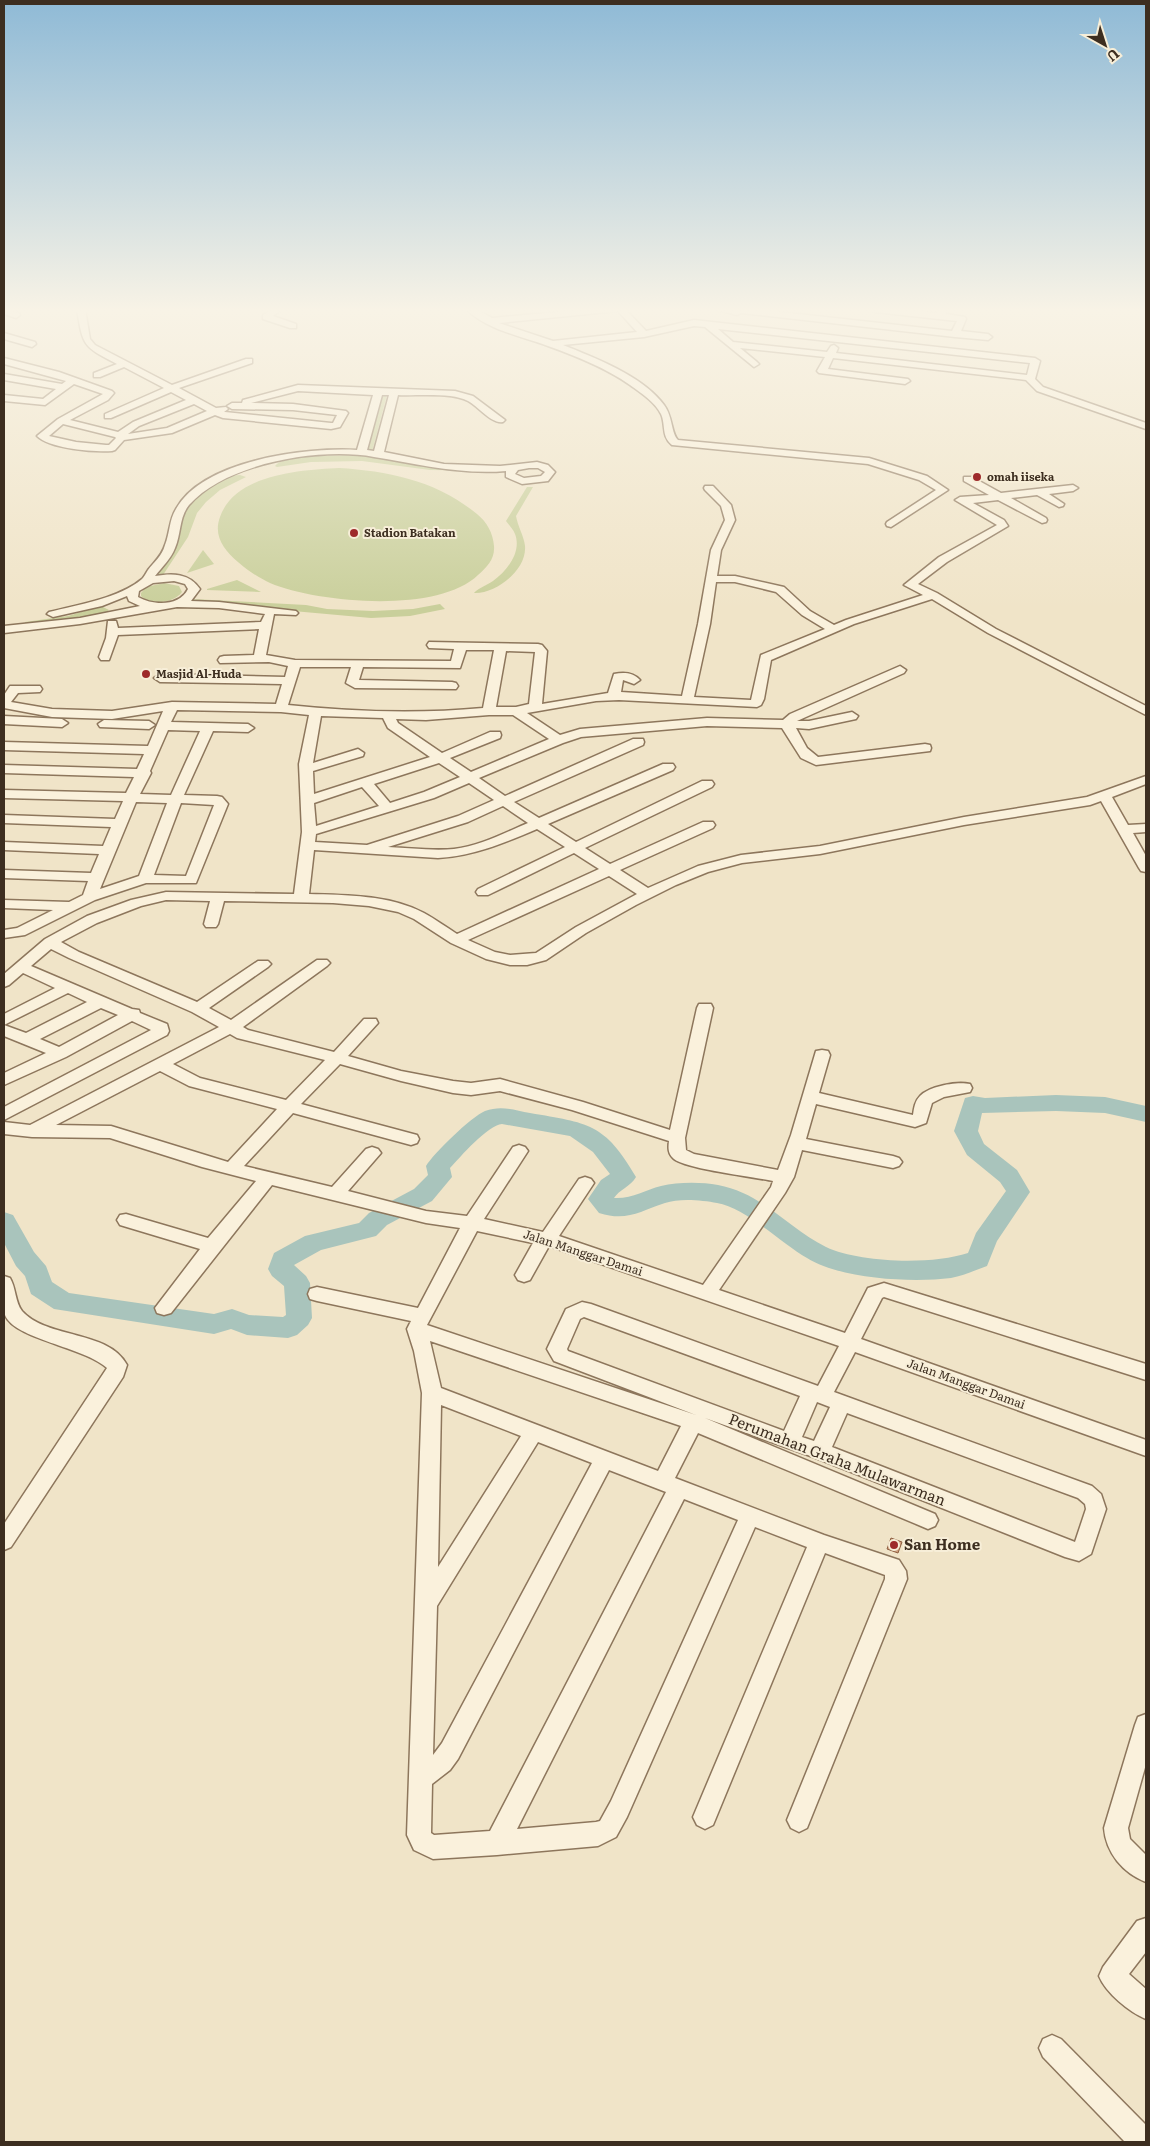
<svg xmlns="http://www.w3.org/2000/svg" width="1150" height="2146" viewBox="0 0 1150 2146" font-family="Literata,serif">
<rect width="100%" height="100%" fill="#f0e4c8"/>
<g fill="#c9cf9b">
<path d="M387,395l-15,57h-6l17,-56z"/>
<path d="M355,455l62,9 16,4 66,1 1,2 -70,-1 -68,-9 -51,1 -34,5 -2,-1c8,-12 64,-10 80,-11z"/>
<path d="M339,468c50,3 98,13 138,46 10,8 16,19 17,32 1,13 -7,21 -16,29 -40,39 -160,28 -208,8 -11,-5 -23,-13 -32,-21 -14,-12 -25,-26 -18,-45 15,-43 81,-47 119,-49z"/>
<path d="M240,475l6,2 -26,13 -14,12 -9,11 -9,24 -25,38 -8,1c7,-14 15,-28 22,-43 2,-6 3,-13 6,-19 9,-18 36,-38 57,-39z"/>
<path d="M527,487h6l-17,29c2,11 8,20 9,30 2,24 -29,48 -51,47 3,-4 13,-8 19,-12 14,-10 29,-29 22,-47 -2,-5 -6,-9 -9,-13z"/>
<path d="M203,550l11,14 -27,9z"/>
<path d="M237,580l24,12 -54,-2v-1z"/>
<path d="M164,583l15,3 3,6c-8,11 -31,14 -41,4v-3l5,-6z"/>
<path d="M192,599l114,6 21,4 46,2 40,-2 27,-5 5,5 -35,7 -39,2 -180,-16z"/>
<path d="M98,607h5l6,3 -6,5 -79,11 1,-4 43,-6z"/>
</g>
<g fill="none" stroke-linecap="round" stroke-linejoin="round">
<path fill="#a9c4bc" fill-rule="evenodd" d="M1056,1095l49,2 41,9v16l-41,-9 -49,-2 -74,2 -4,18 6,13 33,26 13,22 -33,49 -10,25c-12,4 -24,10 -36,12 -40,5 -110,1 -144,-20 -26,-15 -61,-50 -90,-55 -15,-3 -38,-5 -52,0 -25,8 -38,19 -66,10l-11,-14 13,-19 9,-6 -17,-22 -23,-16 -68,-12c-14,1 -42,33 -52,44l2,9 -20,24 -45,24 -11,11 -55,14 -27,15 12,11 4,7 2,35 -4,7 -11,10 -9,3 -41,-3 -16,-6 -17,5 -160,-25 -23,-15 -6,-18 -9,-10 -12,-23v-31l9,3 21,37 12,14 6,16 17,11 145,21 18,-5 17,6 34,2 3,-2 -2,-29 -12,-10 -4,-7 6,-16 31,-17 54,-13 10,-10 45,-24 14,-14 -2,-9c8,-13 45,-49 59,-55 16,-6 29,-1 45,2 58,10 75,10 106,64 -5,9 -17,13 -22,21 18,1 31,-8 47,-12 17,-4 40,-4 57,-1 44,8 70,43 108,62 34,16 106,18 142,6l8,-20 30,-42 -6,-9 -33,-27 -13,-24 11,-33 8,-2 12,2z"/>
</g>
<path fill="#cf9f7d" stroke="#8d5f41" d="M891,1538l11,4 -4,11 -11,-4z"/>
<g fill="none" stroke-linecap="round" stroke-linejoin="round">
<defs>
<g id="minor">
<path d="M77,309h8l5,30 5,6 77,40 74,-26h6v4l-73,25 37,20 10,-1 2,2 -4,3h1l106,11h2l4,-8 -44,-5 -61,-1 -5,-3 5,-3h10l1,-3 55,-15 157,6 18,5 32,24 -2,2c-12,2 -25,-16 -35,-21 -16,-9 -52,-5 -70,-6l-14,57 60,12 56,2 37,-4 11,3 7,7 -7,9 -26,3 -16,-7v-6c-45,4 -89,-7 -132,-14 -54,-10 -148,6 -185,48 -10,12 -8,30 -14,43 -4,11 -13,19 -20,28 18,-3 34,-3 45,13l-9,12 28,1 77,9 2,2 -2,2 -22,-1 -8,41 29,5 156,1 3,-12 -25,-1 -2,-3 2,-3 109,2 4,1 5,6 -5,53 66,-11 6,-19c9,-2 19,-2 26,6l-6,4 -11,-4 -2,12 61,4 16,-72 13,-74 14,-30 -4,-14 -16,-16 -1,-2 1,-2h8l18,19 4,15 -14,30 -4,26h18l49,11 26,24 24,14 12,-5 77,-25 -19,-10 35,-28 58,-32 -42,-25 5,-3 29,-2 -25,-14v-4h8l29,16 72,-8 5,3 -5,3 -24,3 15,10 -1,2 -4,1 -22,-12 -26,3 35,20 1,2 -1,2 -4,1 -44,-23 -25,3 31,17 4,6 -61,36 -29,22 19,9 59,36 150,77v9l-158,-82 -56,-34 -78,25 -83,36 -7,39 -3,6 -4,2 -138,-7 -23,1 -69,12 33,22 20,-6 127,-11 76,2 7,-6 110,-48 6,4 -2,3 -107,48h12l43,-9 6,4 -2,3 -47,10 -13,-1 11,20 11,9 107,-13 5,1 1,3 -1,3 -114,14 -15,-7 -19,-30 -75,-2 -126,11 -18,6 -84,35 26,18 128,-57h10l1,3 -1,3 -129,57 25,16 124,-54h10l2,3 -2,3 -125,54 28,18 126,-61h10l2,3 -2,3 -127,61 25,16 93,-42h10l2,3 -2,3 -93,42 28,18 50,-22 43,-11 79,-9 144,-29 123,-20 59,-21v8l-34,13 16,28 18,-1v8l-13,1 13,23v16l-5,-1 -2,-3 -38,-67 -11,4 -126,20 -144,29 -78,9 -34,9 -32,13 -40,20 -50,28 -40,27 -19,5h-17l-24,-6 -35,-16 -37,-24 -16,-7 -29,-6 -36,-3 -109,-2 -6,23 -2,3h-10l-2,-3 6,-23 -44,-1 -25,6 -44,17 -36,19 18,10 118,50 61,-41h10l3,3 -3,3 -59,41 22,12 86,-60h10l3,3 -3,3 -84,61 5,3 86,22 30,-33h12l2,4 -30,33 53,15 52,10 18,2 29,-4 83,23 87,28 27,-122 2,-4h12l2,4 -28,130 1,12 8,4 84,16 13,-35 25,-84 6,-1 6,1 2,4 -11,38 94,22c1,-7 2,-14 7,-19 9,-10 37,-15 50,-12l2,4 -2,4 -26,5 -12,6 -6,20 -11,4 -99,-23 -10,35 87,17 6,2 3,4 -3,4 -6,2 -91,-18 -8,27 -9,16 -66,97 126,43 23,-45 16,-5 262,81v16l-262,-83 -2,1 -21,41 285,101v16l-291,-104 -21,40 258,94 9,8 5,15 -15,45 -12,7 -14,-4 -249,-99 -111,-40 230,96 3,6 -3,6 -7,3 -7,-3 -223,-93 -23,45 149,57 75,25 7,11 1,8 -100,249 -8,4 -8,-4 -4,-8 98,-241v-4l-60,-22 -112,272 -8,4 -8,-4 -4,-8 114,-270 -52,-20 -128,290 -11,20 -18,9 -101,9 -64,4 -19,-9 -7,-15 15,-442 -8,-42 -7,-22 4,-8 -94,-20 -7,-2 -2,-5 2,-5 7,-2 101,21 42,-80 -34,-5 -154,-38 -101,128 -7,2 -7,-2 -2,-5 45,-59 -80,-24 -3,-5 3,-5 6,-1 82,24 48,-57 -54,-14 -92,-29 -78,-1 -28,-3v-12l26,3 189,-98 -27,-15 -123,-54 -18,-9 -20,17 101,43 7,1 1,3 27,11 2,7 -2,4 -163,85v-13l147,-77 -19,-9 -66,36 -62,28v-12l42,-20 -42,-17v-22l51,-26 -32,-15 -14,12 -5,2v-13l41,-35 42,-23 44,-16 35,-8 128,2 8,-62 -3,-68 10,-49 -28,-3 -104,-2 -6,12 77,2 6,4 -6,4 -35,-1 -29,64 33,1 5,1 6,7 -32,79h-50l-51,17 -70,35 -21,3v-8l13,-2 36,-18 -49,-2v-8l65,2 14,-7 5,-14 -84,-3v-8l87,3 8,-19 -95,-4v-8l99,4 8,-19 -107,-4v-8l111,4 8,-18 -119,-3v-8l122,3 8,-16 -130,-4v-8l133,4 7,-15 -140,-4v-8l144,4 15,-35 -51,8 -60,-2 -48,-9v-13l6,-9h30l2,3 -2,3 -22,1 -7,9 41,7 60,2 60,-9 104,2 6,-20 -122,-2 -6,-4 6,-4 125,3 3,-11 -19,-4 -49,1 -2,-3 2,-3 4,-1 30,-1 5,-26 -141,6 -9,25h-8l-2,-3 7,-19 2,-17h8l2,7 143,-6 4,-8 -46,-6 -42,-1 -97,17 -76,9v-7l76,-8 60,-12 -11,-5 -2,-5 -25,10 -49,11 -6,-3 2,-2c28,-7 71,-14 93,-33 2,-2 4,-6 6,-9 6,-8 14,-14 17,-25 5,-12 4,-25 11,-36 27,-49 130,-62 181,-59l16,-55 -75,-4 -47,12 42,1 53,7 2,2 -8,14 -9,2 -108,-11 -8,-3 -43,18 -48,7 -9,10 -3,1c-18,1 -62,-2 -75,-15l21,-17 45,-25 -29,-10 -29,21 -41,-4v-6l39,4 13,-10 -52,-9v-6l58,10 4,-3 -62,-17v-6l55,14 53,19 2,2 -6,7 -38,20 48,12 15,-10 53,-22 -15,-8 -60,26h-6v-4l59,-26 -40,-21 -24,10h-6v-4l23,-9c-34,-18 -34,-17 -40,-55zM382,395h7l-15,56 -7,-1zM194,404l13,7 -40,17 -39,6 11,-8zM63,424l52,13 1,1 -7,7h-3l-30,-3 -27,-6zM529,468h9l7,4 -4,4 -17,2 -9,-4 3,-4zM174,581l11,3 3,5c-8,17 -34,17 -50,8l1,-6 14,-8zM716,582h19l41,10 26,23 23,14 -64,26 -10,45 -57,-3 16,-73zM466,650h28l-11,58c-64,6 -130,4 -195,-3l12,-38h51l-5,16 9,5 101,1 2,-3 -2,-3 -4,-1 -93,-2 4,-13 97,1zM506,651l29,1 -6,52 -13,3h-20zM489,715h24l36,24 -78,33 -21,-14 50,-20 1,-3 -1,-3h-10l-48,21 -44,-30 -2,-4 30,1zM321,716l62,2 5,10 42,29 -116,37 -1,-23 50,-15 1,-3 -6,-4 -45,14zM168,730l32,1 -29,64 -31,-1 11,-21 -1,-2zM439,763l21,14 -36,15 -34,11 -16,-19zM469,783l25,17 -36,16 -91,29 -52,-3 1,-8 118,-36zM362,787l17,19 -63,20 -2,-23zM136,802l31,1 -28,73 -39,13zM181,803l33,2 -28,71 -32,-1zM503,806l25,17c-24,10 -48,23 -74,26 -21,2 -44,-1 -66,-2l80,-25zM537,829l28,18 -87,42 -2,3 2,3h10l86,-42 25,16 -142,65c-11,-7 -22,-15 -33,-21 -34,-18 -78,-18 -115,-19l5,-44 124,8c35,-2 66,-15 99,-29zM609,876l28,18 -61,33 -40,26 -26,2 -15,-3 -27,-12zM68,993l19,9 -61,31 -22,-8zM101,1008l17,7 -59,32 -19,-8zM230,1034l7,4 88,22 -39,40 -86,-22 -27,-14zM340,1064l61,17 52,12 18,2 29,-4 72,19 97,31c-1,7 -1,13 5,18 13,10 80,18 99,22l-2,6 -68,98 -144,-49 35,-53 -3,-4 -6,-2 -6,2 -36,53 -59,-13 44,-68 -3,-4 -6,-2 -6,2 -46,69 -41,-5 -78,-20 33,-38 -3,-4 -6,-2 -6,2 -34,38 -88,-21 49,-53 118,32 6,-2 2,-4 -2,-4 -116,-31zM160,1071l29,15 88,23 -49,53 -117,-36 -55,-1zM477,1231l56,12 -18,32 3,5 6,2 6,-2 19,-34 290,100 -21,40 -227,-82 -9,-2 -16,7 -19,40 7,12 142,54 -269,-90zM584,1317l216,79 -16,35 -216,-80 -1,-2 13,-30zM430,1341l251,85 -23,45 -217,-83zM817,1402l13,5 -16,34 -12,-4zM441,1405l80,31 -83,131zM847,1413l231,85 7,6 1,5 -11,33 -243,-95zM538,1442l54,21 -150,280 -9,12 4,-149zM609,1470l57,22 -176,339 -56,4 -3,-2 1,-49 18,-14 8,-11zM684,1499l54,21 -127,281 -11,20 -4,1 -79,7z"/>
<path d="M272,309h10l-9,7 23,8v4h-6l-27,-9v-4z"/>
<path d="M466,309h10l16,9 98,-9h35l21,22 48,-11 341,38 5,3 -5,18 8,8 103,36v6l-109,-38 -11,-11 -193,-22 -5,11 80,10 2,2 -5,3 -86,-11 -2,-2 8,-14 -85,-9 17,14 2,2 -5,3 -49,-40 -11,-1 -50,11 -81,8c32,13 80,31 101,60 9,12 7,28 14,35l191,18 58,18 21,14 -57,37 -4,-1 -1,-2 1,-2 49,-32 -17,-10 -51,-16 -196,-19c-11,-9 -6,-20 -11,-31 -6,-12 -20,-21 -31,-29 -24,-17 -54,-29 -82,-39 -27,-10 -61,-16 -82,-37zM618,311l19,21 -84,9 -54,-18zM718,329l312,34 -3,12 -191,-22 2,-5 -4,-3 -3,1 -4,6 -94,-10z"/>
<path d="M714,309h39l199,22 5,-10 -82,-9 -4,-3h29l37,4 -1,-4h8l2,5 19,3 1,2 -5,12 27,3 4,3 -4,3 -33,-3 -214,-24 -4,2z"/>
<path d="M4,310l15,3 1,2 -4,3 -12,-4z"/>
<path d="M4,333l31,9 1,2 -4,3 -28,-8z"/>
<path d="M4,716l58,3 6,4 -6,4 -58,-3z"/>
<path d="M104,720l45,1 6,4 -6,4 -49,-2 -2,-3z"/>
<path d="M4,1276l6,2c6,10 5,24 12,33 25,28 87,19 105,54l-4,12 -112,170 -7,3v-26l103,-156c-23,-21 -93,-29 -102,-53 -4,-10 -2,-28 -1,-39z"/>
<path d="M1146,1714v50l-18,64 2,11 16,16v27c-23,-9 -40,-29 -42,-54l31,-103 3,-8z"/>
<path d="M1146,1918v34l-17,22 17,15v30c-17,-7 -40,-26 -47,-43l4,-9 34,-46z"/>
<path d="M1052,2035l9,4 85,86v17h-21l-82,-85 -4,-9 4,-9z"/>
</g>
</defs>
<use href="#minor" stroke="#8d765c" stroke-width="3"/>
<use href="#minor" fill="#faf1dc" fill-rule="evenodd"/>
</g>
<linearGradient id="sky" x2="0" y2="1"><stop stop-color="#8fbad6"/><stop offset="0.51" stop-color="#f8f3e6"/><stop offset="1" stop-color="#f8f3e6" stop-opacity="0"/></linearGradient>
<rect width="1150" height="609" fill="url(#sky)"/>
<g fill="#9e2a2b" stroke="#f7eed8" stroke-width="2">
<circle cx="977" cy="477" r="5"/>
<circle cx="354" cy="533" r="5"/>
<circle cx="146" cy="674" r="5"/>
<circle cx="894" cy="1545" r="5"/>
</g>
<g text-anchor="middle" stroke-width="4" stroke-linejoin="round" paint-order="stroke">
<g font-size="11" font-weight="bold" fill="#3d2e20" stroke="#f7eed8" text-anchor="start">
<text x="987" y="481">omah iiseka</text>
<text x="364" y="537">Stadion Batakan</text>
<text x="156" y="678">Masjid Al-Huda</text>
</g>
<g font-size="12" fill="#3d2e20" stroke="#f7eed8">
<text transform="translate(583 1253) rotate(18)" y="4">Jalan Manggar Damai</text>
<text transform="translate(966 1384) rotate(20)" y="4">Jalan Manggar Damai</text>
</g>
<g font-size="15" fill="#3d2e20" stroke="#f7eed8">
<text transform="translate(837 1460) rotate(21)" y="5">Perumahan Graha Mulawarman</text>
</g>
<g font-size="15" font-weight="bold" fill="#3d2e20" stroke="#f7eed8" text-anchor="start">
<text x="904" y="1550">San Home</text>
</g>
</g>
<rect width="1150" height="2146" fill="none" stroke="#3d2e20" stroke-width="10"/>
<g transform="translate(1105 45) rotate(141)" stroke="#f7eed8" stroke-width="4" paint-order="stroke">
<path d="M0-4L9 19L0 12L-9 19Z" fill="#3d2e20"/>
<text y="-8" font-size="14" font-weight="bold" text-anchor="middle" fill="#3d2e20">U</text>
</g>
</svg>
